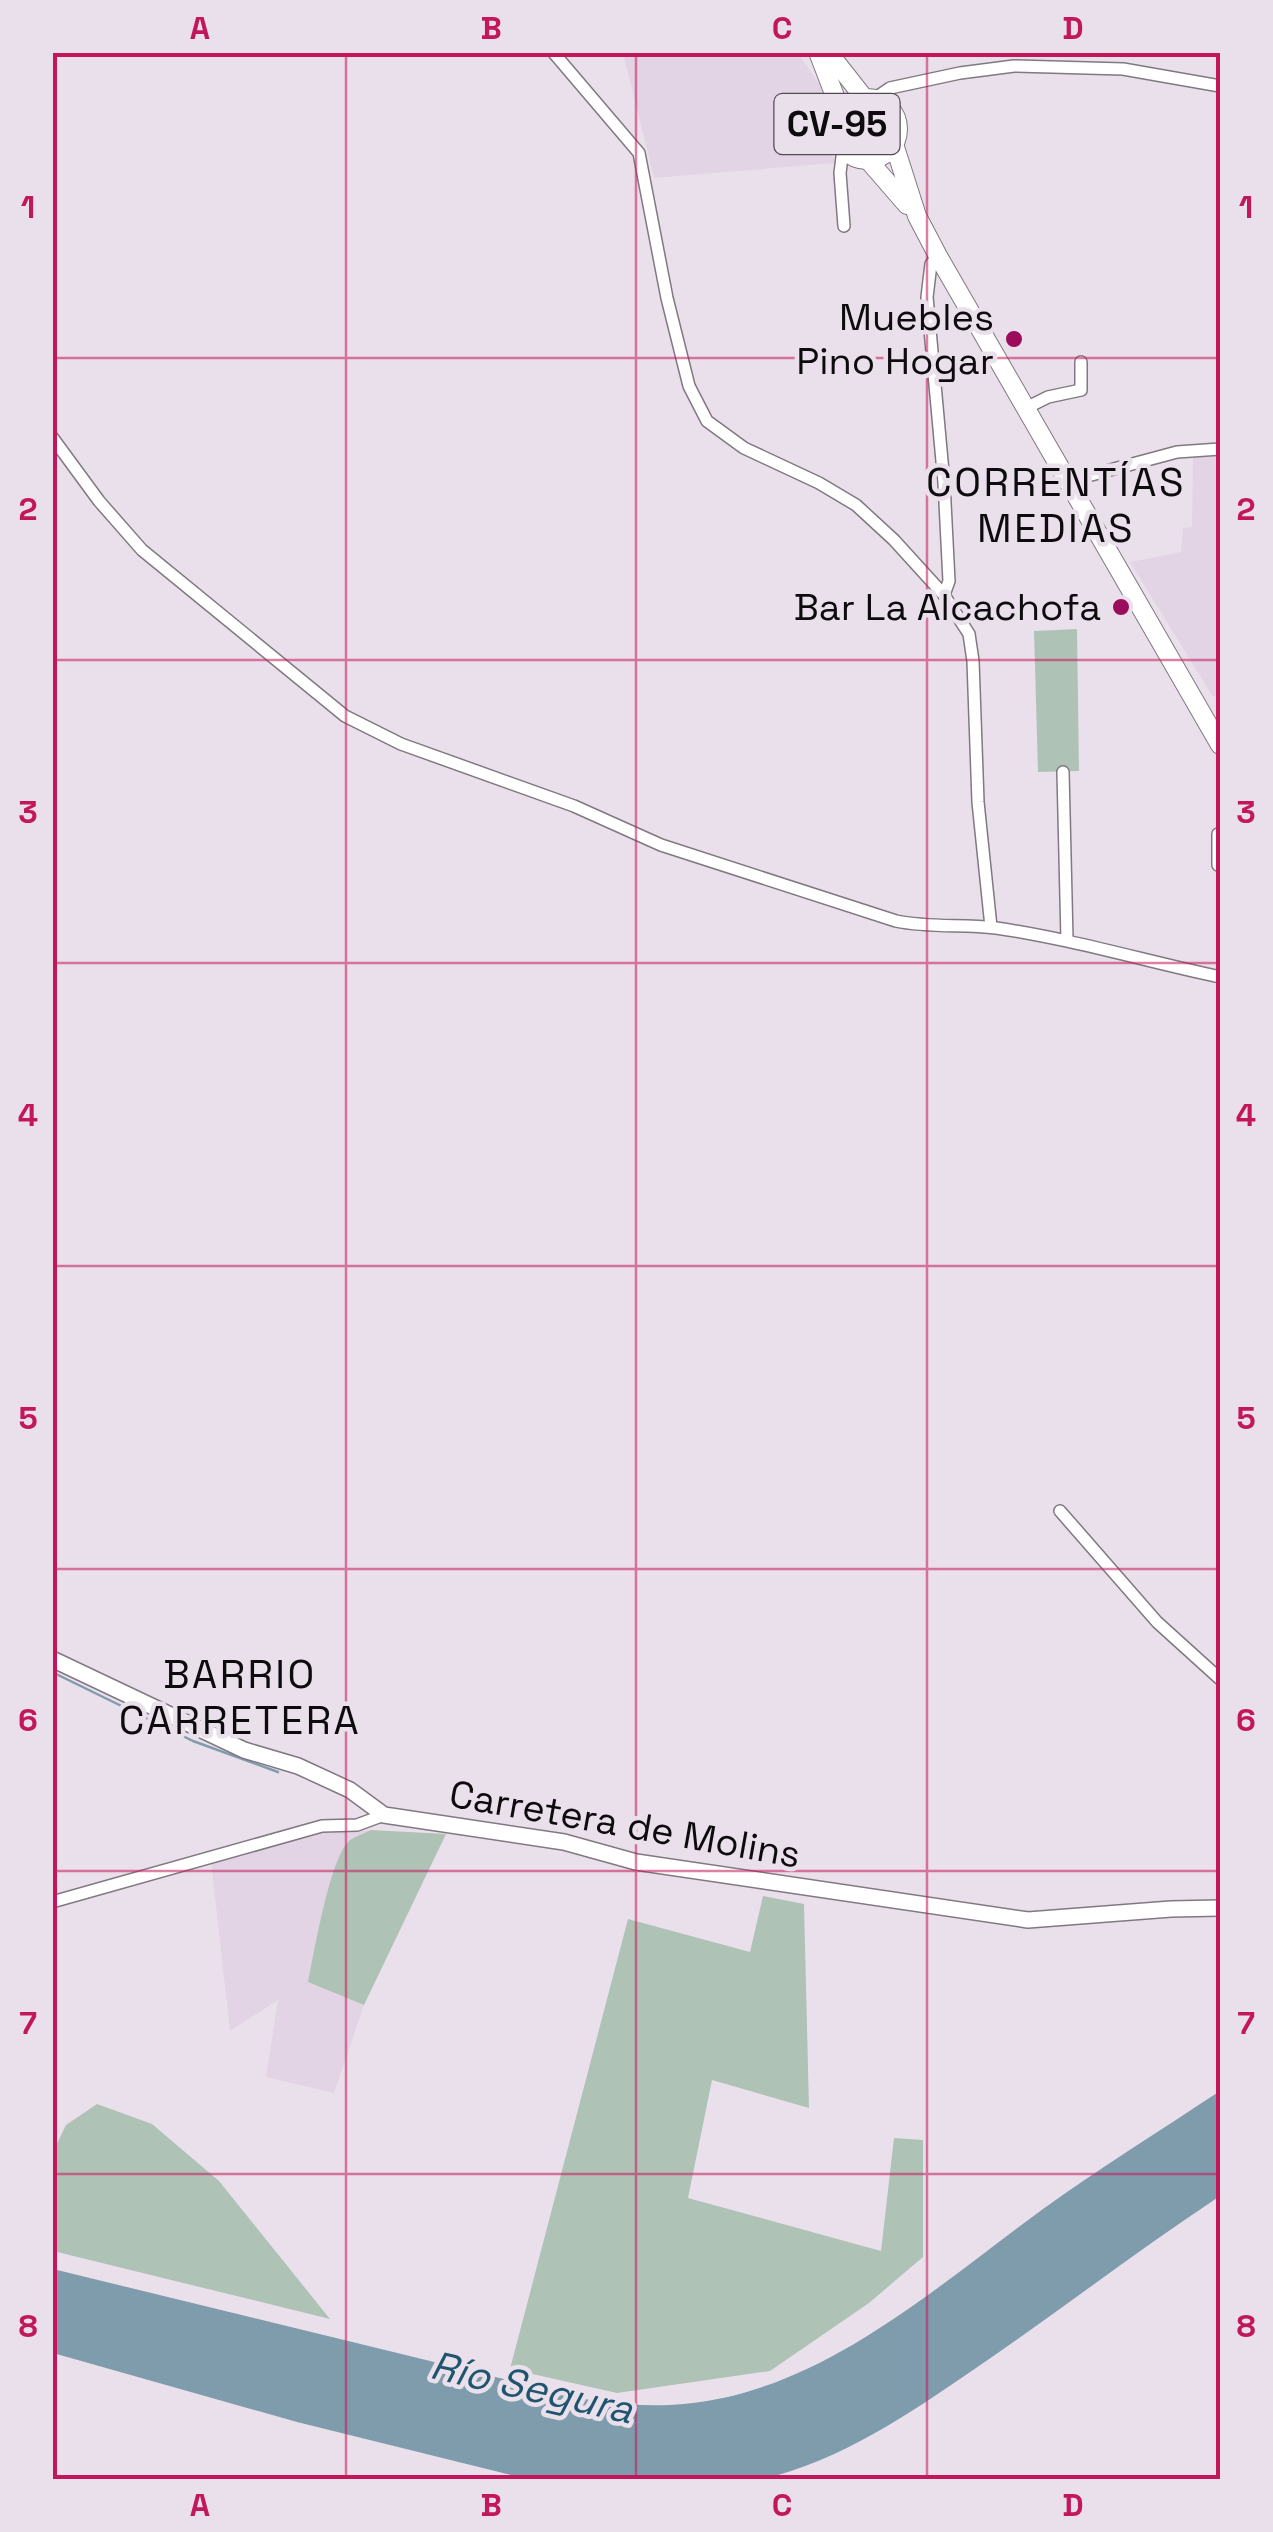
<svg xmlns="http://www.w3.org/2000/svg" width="1273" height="2532" viewBox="0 0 1273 2532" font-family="'Space Grotesk',sans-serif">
<rect width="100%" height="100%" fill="#eae0eb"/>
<g fill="#e3d4e5">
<path d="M623,53h175l33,48 -4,23v21l9,18 -182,15z"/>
<path d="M1193,451l27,2v240l-7,4 -83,-135 51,-10 2,-24 9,-1z"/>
<path d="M371,1830l-23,11 -7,12 -12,34 -21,94 56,24 -30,88 -68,-16 12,-77 -48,31 -19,-170 118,-30z"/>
</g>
<g fill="#afc2b6">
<path d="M1077,629l2,142 -41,1 -4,-141z"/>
<path d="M371,1830l75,4 -82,171 -56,-23c6,-28 22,-126 42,-142 6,-4 15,-7 21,-10z"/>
<path d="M763,1896l41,8 5,204 -97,-28 -24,118 193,53 13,-113 29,2v117l-54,46 -99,68 -153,22 -107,-24 118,-450 122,33z"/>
<path d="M97,2104l55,20 67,57 111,138 -277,-68v-99l13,-27z"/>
</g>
<path fill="#7f9cad" d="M1220,2091v105c-83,55 -162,116 -244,172 -67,46 -137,94 -217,112l-232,-1 -230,-57 -244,-69v-84l549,134c30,2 60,4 91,0 134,-16 244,-117 350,-194 57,-41 118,-79 177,-118z"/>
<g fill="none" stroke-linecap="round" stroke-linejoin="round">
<path stroke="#7f9cad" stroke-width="2.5" d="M52,1672l141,69 85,31"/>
<defs>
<g id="street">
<path d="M553,52l86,101 28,145 22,88 18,35 37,27 75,35 37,22 38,35 50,55 25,39 4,27 5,141 13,125"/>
<path d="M874,99l16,-11 70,-15 54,-7 109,3 97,17"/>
<path d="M843,149l-3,24 4,53"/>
<path d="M938,256l-7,8 -4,33 17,186 5,98 -5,14"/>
<path d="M1028,407l20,-10 33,-7v-28"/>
<path d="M52,437l47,64 43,49 203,166 56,28 173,62 87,39 235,76c34,7 66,3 100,7 76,11 149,33 224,49"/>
<path d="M1069,481l108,-29 43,-3"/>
<path d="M1063,772l4,168"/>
<path d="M1218,865v-31h2"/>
<path d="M1060,1511l97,111 63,57"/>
<path d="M52,1902l270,-76 35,-1 27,-10"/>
</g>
<path id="secondary" d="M52,1659l192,91 54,16 52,24 34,25 180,27 72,20 392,58 143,-11 49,-1"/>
<g id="primary">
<path d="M818,52l23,60"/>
<path d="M828,52l37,47"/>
<circle cx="867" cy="129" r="31"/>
<path d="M894,144l23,72 21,40 282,489"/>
<path d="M868,160l39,45"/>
</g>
</defs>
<use href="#street" stroke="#817882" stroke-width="14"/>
<use href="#secondary" stroke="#817882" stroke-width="18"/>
<use href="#primary" stroke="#817882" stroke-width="20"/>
<use href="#street" stroke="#fff" stroke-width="11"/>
<use href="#secondary" stroke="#fff" stroke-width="15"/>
<use href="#primary" stroke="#fff" stroke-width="18"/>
</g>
<path fill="none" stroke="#c2185b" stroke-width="2.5" stroke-opacity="0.55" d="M346,52v2428M636,52v2428M927,52v2428M52,358h1168M52,660h1168M52,963h1168M52,1266h1168M52,1569h1168M52,1871h1168M52,2174h1168"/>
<g fill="#9b0c5c" stroke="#eae0eb" stroke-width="4">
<circle cx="1014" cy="339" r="10"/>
<circle cx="1121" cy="607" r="10"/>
</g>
<g text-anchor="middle" stroke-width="9" stroke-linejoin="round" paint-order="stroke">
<rect fill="#eae0eb" stroke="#504b51" stroke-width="2.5" x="774.5" y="94" width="125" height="60" rx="8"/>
<g font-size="35" font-weight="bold" fill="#0e0b0f">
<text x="837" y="136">CV-95</text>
</g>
<g font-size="38" fill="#0e0b0f" stroke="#eae0eb" text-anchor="end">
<text x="994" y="330">Muebles<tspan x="994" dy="44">Pino Hogar</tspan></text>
<text x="1101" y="620">Bar La Alcachofa</text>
</g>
<g font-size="38" fill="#0e0b0f" stroke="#eae0eb">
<text transform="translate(625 1824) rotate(10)" y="13">Carretera de Molins</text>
</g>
<g font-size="40" letter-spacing="2.5" fill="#0e0b0f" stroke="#eae0eb">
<text x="1056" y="496">CORRENTÍAS<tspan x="1056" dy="46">MEDIAS</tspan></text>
<text x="240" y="1688">BARRIO<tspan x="240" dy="46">CARRETERA</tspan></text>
</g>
<g font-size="40" font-style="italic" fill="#1f556f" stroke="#eae0eb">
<text transform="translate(532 2387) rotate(13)" y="14">Río Segura</text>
</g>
</g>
<rect width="1273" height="2532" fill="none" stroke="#eae0eb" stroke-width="110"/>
<rect x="55" y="55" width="1163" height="2422" fill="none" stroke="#c2185b" stroke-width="4"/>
<g font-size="32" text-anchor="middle" font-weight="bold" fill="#c2185b">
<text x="200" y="39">A</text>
<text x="491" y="39">B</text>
<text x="782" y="39">C</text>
<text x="1073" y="39">D</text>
<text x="28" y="218">1</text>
<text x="1246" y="218">1</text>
<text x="28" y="520">2</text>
<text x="1246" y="520">2</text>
<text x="28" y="823">3</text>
<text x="1246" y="823">3</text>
<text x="28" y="1126">4</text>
<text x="1246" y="1126">4</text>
<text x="28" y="1429">5</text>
<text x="1246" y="1429">5</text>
<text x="28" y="1731">6</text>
<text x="1246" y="1731">6</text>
<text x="28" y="2034">7</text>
<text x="1246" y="2034">7</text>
<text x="28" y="2337">8</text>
<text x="1246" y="2337">8</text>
<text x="200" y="2516">A</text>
<text x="491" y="2516">B</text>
<text x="782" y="2516">C</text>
<text x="1073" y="2516">D</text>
</g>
</svg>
